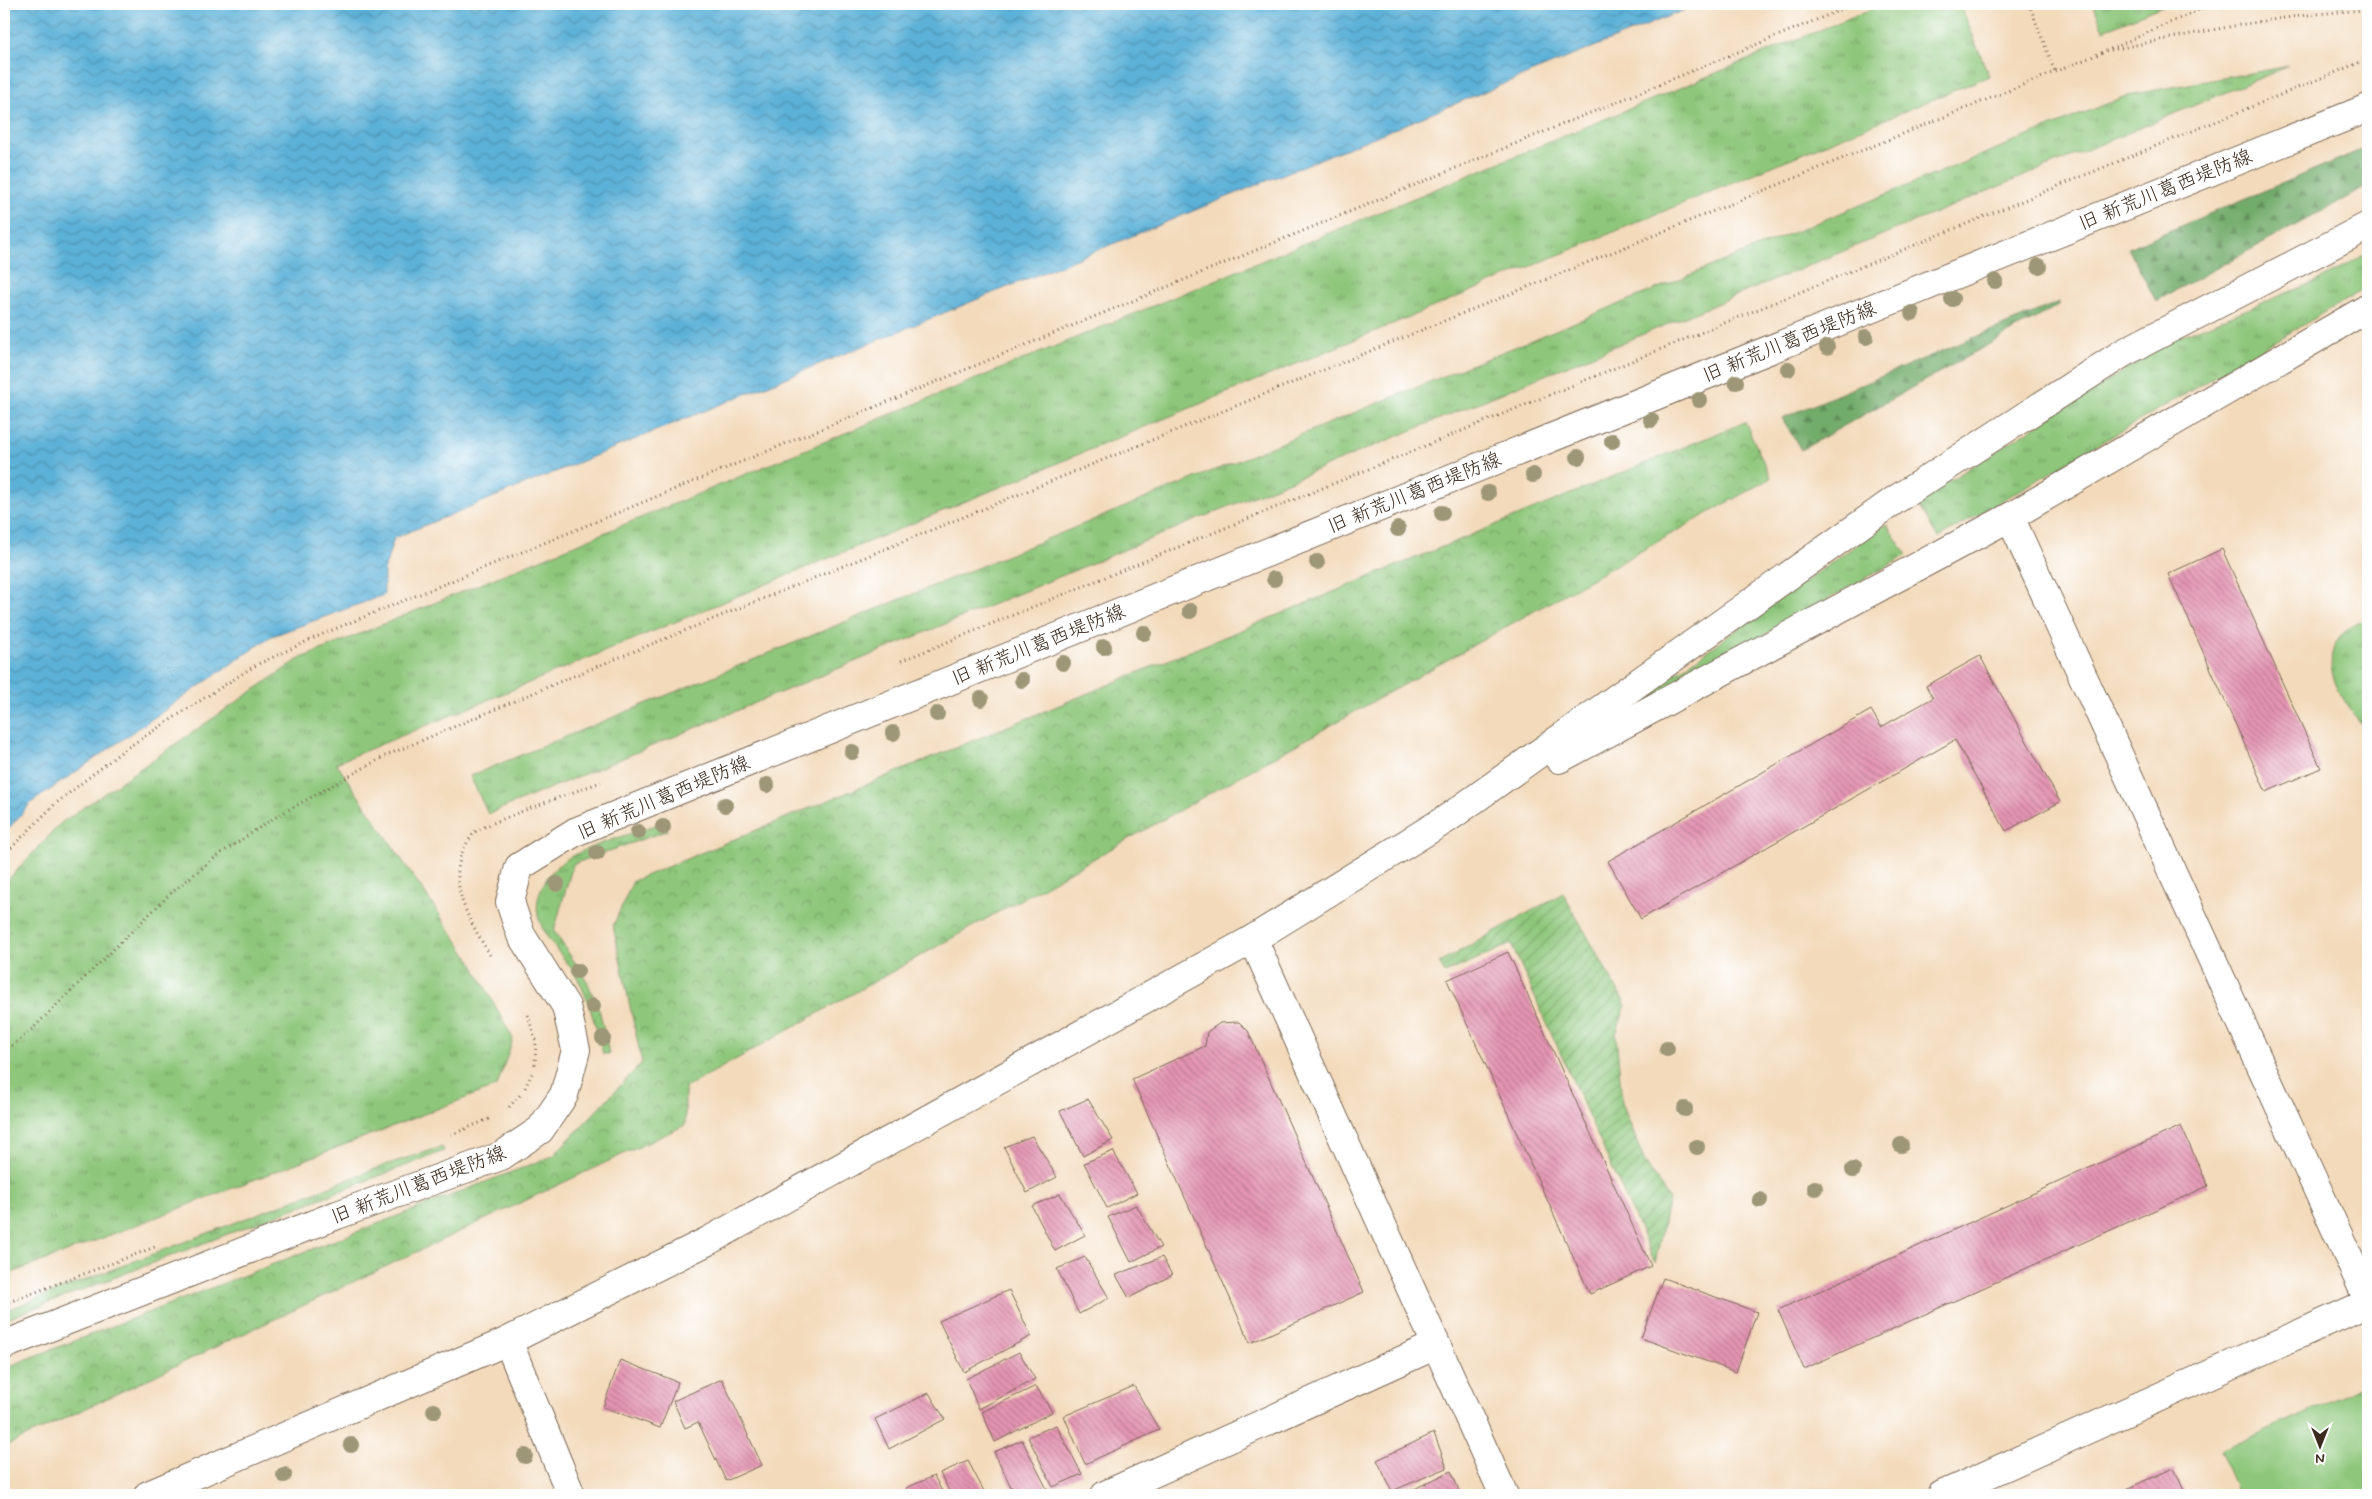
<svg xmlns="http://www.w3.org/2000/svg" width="2372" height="1499" viewBox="0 0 2372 1499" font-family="Mynerve,'Klee One',sans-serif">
<defs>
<pattern id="grass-tufts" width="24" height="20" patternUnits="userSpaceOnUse" patternTransform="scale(1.25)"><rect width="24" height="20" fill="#8ec77b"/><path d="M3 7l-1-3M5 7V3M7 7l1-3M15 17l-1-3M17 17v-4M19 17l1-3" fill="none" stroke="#75a264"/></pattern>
<pattern id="forest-firs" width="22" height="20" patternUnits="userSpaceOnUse" patternTransform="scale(1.25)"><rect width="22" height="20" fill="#72ac6b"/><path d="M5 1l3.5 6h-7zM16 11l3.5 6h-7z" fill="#5f8c57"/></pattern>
<pattern id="park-crowns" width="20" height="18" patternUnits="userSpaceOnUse" patternTransform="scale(1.25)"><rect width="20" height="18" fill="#8ec77b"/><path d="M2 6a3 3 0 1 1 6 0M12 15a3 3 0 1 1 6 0" fill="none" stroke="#75a264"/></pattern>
<pattern id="garden-furrows" width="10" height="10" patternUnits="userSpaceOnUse" patternTransform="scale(1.25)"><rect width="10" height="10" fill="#8ec77b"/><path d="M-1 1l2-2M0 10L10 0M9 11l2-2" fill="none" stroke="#75a264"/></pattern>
<pattern id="water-waves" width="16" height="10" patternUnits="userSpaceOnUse" patternTransform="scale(1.25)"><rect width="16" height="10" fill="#5bb1d8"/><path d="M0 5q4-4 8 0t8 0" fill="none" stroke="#4c90af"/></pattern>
<pattern id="building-back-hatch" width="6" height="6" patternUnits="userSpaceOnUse" patternTransform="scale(1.25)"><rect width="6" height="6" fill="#e494b2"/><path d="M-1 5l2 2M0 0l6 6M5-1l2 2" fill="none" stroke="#ba7990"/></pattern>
</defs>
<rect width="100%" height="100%" fill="#fff"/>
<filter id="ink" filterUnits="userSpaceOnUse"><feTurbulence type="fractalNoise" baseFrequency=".02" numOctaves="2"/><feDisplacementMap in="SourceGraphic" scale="10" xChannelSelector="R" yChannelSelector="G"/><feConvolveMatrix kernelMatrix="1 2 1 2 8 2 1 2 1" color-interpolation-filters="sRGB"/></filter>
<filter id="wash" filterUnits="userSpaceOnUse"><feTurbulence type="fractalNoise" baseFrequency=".0096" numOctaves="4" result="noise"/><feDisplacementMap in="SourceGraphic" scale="20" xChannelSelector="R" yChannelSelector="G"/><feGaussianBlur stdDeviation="1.12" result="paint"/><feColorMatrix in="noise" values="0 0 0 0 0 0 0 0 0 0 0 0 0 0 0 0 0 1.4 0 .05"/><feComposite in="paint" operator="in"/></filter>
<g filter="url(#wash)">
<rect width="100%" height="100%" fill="#f3dabb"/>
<g fill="url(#grass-tufts)" stroke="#64784c">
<path d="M1883,4h77l29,72 -1653,687 135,198 42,78 -16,47 -493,190v-392l57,-61 238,-164z"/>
<path d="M2093,4h74l-63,26z"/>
<path d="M2289,66l-1801,748 -18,-38 1658,-681z"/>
<path d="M2368,253v34l-430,251 -21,-37 259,-163 143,-58z"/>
<path d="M1886,524l21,31 -264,148 -2,-5z"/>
<path d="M2368,618v114c-23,-28 -58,-71 -20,-103 6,-5 14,-8 20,-11z"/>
<path d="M664,822l4,8 -95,34 -19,67 33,50 13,32 9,41h-6c-7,-26 -13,-51 -25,-75 -11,-20 -31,-36 -38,-57 -10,-26 9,-54 32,-66 28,-14 62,-23 92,-34z"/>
<path d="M442,1147l2,4 -440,169v-9l384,-147z"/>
</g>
<g fill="url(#forest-firs)" stroke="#566b44">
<path d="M2368,147v39l-212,115 -28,-53z"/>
<path d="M2059,302v3l-258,145 -19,-32z"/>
</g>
<path fill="url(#park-crowns)" stroke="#64784c" d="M1745,422l26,56 -1086,610v37l-681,322v-79l549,-212 89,-93 -29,-137 20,-45z"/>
<path fill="url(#garden-furrows)" stroke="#64784c" d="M1563,893l63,112 -10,29 6,68 22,59 25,38 -14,64 -144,-319 -66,29 -6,-10z"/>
<path fill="#8ec77b" stroke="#64784c" d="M2368,1384v111h-129l-19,-44z"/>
<path fill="url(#water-waves)" stroke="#4b6e7b" d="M4,4h1695l-1305,534 -10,33v24l-114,42 -239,166 -27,31z"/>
<g id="blocks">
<g fill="url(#building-back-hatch)">
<path d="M2222,549l99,219 -55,24 -98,-218z"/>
<path d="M1980,656l80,146 -54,29 -51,-91 -314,179 -33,-58 263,-151 10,17 52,-29 -7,-12z"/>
<path d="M1508,952l143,314 -61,28 -143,-314z"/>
<path d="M1239,1022l9,9 116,261 -114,51 -118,-264 73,-33 2,-14 13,-9z"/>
<path d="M1088,1099l25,41 -30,16 -23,-45z"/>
<path d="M2181,1126l27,60 -404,183 -26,-59z"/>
<path d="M1032,1136l25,41 -30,16 -23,-46z"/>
<path d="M1113,1151l24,42 -30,15 -23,-45z"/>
<path d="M1060,1194l25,41 -30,16 -23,-45z"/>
<path d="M1136,1205l25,42 -30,15 -23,-45z"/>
<path d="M1085,1257l24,41 -30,16 -22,-45z"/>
<path d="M1162,1257l10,18 -43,23 -13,-23z"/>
<path d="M1663,1278l94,34 -21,60 -95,-34z"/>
<path d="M1009,1290l22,46 -67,36 -25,-51z"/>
<path d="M1019,1352l16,27 -56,30 -13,-30z"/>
<path d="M620,1360l58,22 -18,46 -57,-21z"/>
<path d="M722,1379l40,86 -36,16 -28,-59 -13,6 -12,-27z"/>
<path d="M1036,1386l16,26 -57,30 -13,-30z"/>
<path d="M1134,1386l25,44 -74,34 -21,-48z"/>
<path d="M929,1393l16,26 -56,30 -14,-30z"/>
<path d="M1056,1425l26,49 -29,13 -25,-50z"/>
<path d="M1434,1433l13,35 -55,23 -15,-31z"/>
<path d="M1022,1440l25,49 -14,6h-18l-21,-43z"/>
<path d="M968,1461l18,34h-35l-11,-22z"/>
<path d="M2174,1468l12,27h-74z"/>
<path d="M1451,1471l10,24h-59z"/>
<path d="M934,1476l10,19h-35l-3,-7z"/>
</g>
</g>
</g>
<g filter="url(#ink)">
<use href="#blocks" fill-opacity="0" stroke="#7b6855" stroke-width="1"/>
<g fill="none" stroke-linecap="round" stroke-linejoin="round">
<defs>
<g id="minor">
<path d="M1253,939l251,556"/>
<path d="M1105,1495l331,-150"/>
</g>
<g id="tertiary">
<path d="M2010,517l358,783"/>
<path d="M1559,759l451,-242 358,-209"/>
<path d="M508,1341l63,154"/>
<path d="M4,1345l333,-130 164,-59 39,-26 24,-35 12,-45 -10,-44 -45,-71 -11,-33 9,-35 56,-35 1793,-724"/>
<path d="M148,1495l360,-154 200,-100 545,-302 195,-121 447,-318 228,-147 245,-127"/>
<path d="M1942,1495l426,-192"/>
</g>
</defs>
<use href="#minor" stroke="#7b6855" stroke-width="30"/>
<use href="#tertiary" stroke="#7b6855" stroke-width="30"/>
<g stroke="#7b6855" stroke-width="3" stroke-dasharray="1 4" stroke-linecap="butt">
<path d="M2029,4l26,68"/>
<path d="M2111,50c86,-17 170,-36 257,-40"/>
<path d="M901,661l1467,-602"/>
<path d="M4,855l51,-51 70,-55 131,-84 69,-32 1530,-629"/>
<path d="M490,955c-23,-38 -50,-81 -16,-122 5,-7 110,-45 127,-51"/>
<path d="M528,1015l8,27 -1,23"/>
<path d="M4,1052l25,-20 143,-140 45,-36 57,-38 111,-62 186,-79 1535,-626 106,-47"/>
<path d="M525,1088l8,-17"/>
<path d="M509,1107l11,-12"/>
<path d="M451,1135l40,-17"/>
<path d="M4,1304l151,-57"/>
</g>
<use href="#minor" stroke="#fff" stroke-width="28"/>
<use href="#tertiary" stroke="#fff" stroke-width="28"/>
</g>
<g fill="#9e9777">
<circle cx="2039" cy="266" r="8"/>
<circle cx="1995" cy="281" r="8"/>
<circle cx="1952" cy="299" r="8"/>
<circle cx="1912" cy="313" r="8"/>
<circle cx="1866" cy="337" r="8"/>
<circle cx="1827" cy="347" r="8"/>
<circle cx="1788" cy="369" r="8"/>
<circle cx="1736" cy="382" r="8"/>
<circle cx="1699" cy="400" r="8"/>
<circle cx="1651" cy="420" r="8"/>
<circle cx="1612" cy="441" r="8"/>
<circle cx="1578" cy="457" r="8"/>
<circle cx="1533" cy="475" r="8"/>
<circle cx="1488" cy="493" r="8"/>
<circle cx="1442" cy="513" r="8"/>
<circle cx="1398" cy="529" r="8"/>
<circle cx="1317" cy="562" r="8"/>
<circle cx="1274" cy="579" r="8"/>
<circle cx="1190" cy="611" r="8"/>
<circle cx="1144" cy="633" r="8"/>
<circle cx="1104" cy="647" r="8"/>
<circle cx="1063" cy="663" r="8"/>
<circle cx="1022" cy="680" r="8"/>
<circle cx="981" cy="699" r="8"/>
<circle cx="937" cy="714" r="8"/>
<circle cx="893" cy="733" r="8"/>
<circle cx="852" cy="752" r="8"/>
<circle cx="767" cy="785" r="8"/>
<circle cx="725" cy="805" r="8"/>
<circle cx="663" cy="827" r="8"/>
<circle cx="638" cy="832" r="8"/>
<circle cx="597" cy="853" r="8"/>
<circle cx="557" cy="884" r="8"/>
<circle cx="577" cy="971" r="8"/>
<circle cx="593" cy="1006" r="8"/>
<circle cx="603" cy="1038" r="8"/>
<circle cx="1667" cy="1049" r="8"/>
<circle cx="1685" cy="1109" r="8"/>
<circle cx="1901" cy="1145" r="8"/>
<circle cx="1697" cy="1147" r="8"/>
<circle cx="1853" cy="1170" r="8"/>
<circle cx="1815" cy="1188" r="8"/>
<circle cx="1760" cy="1200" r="8"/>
<circle cx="434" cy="1411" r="8"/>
<circle cx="351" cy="1445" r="8"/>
<circle cx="525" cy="1456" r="8"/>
<circle cx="284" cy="1475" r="8"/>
</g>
</g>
<g text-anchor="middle" stroke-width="4.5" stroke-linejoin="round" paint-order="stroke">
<g font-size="20" fill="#3b2a1e" stroke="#fff">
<text transform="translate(2165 189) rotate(-22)" y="7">旧 新荒川葛西堤防線</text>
<text transform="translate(1789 341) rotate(-22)" y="7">旧 新荒川葛西堤防線</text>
<text transform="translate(1414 492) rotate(-22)" y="7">旧 新荒川葛西堤防線</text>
<text transform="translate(1038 644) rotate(-22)" y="7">旧 新荒川葛西堤防線</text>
<text transform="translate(663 797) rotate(-23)" y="7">旧 新荒川葛西堤防線</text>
<text transform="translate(418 1184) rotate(-21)" y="7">旧 新荒川葛西堤防線</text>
</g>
</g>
<rect width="2372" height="1499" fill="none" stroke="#fff" stroke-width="20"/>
<g transform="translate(2320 1446) rotate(180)" stroke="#ffffff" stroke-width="4" paint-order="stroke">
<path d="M0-4L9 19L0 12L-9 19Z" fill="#3b2a1e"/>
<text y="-8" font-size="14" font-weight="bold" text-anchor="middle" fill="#3b2a1e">N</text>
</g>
</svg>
